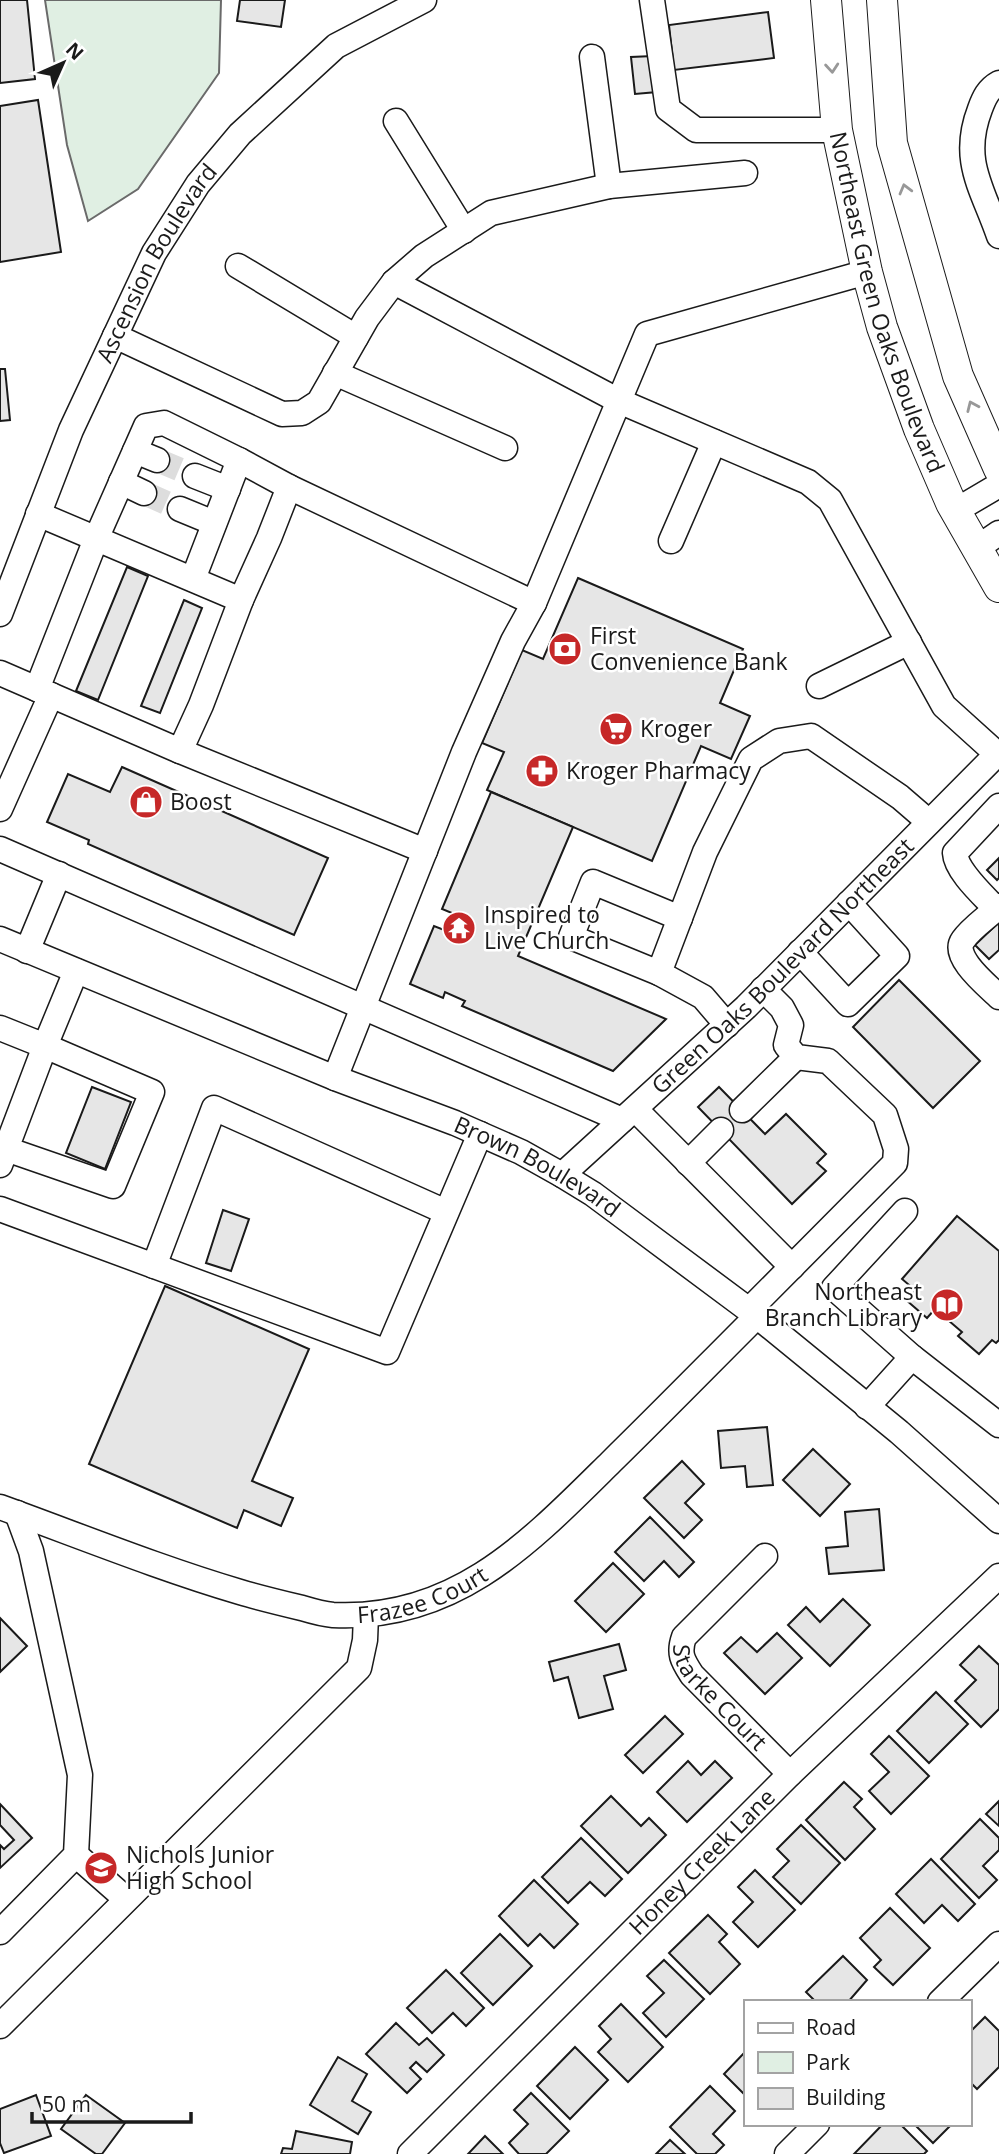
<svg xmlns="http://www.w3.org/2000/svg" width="999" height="2154" viewBox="0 0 999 2154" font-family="'Open Sans',sans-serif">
<rect width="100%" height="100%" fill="#fff"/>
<path fill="#e0efe3" stroke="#6a6a6a" stroke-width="2" d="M45,0h176l-2,73 -81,116 -50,32 -21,-76z"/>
<g fill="#e6e6e6" stroke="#1a1a1a" stroke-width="2">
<path d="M0,0h27l8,79 -35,4z"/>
<path d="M240,0h45l-4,27 -44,-6z"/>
<path d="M768,12l6,46 -100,12 -5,-45z"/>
<path d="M653,56l4,36 -22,2 -4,-37z"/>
<path d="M38,100l23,152 -61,10v-156z"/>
<path d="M0,369h5l5,51 -10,1z"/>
<path d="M127,567l21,9 -50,124 -22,-9z"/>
<path d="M578,578l165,71 -23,54 30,13 -19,43 -30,-13 -49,115 -165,-71 17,-38 -22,-9 40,-93 21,9z"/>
<path d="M184,600l18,8 -42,105 -19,-7z"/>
<path d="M122,767l206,91 -34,77 -206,-91 1,-4 -42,-18 21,-48 42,18z"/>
<path d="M491,792l82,35 -55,129 148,63 -53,52 -151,-65 3,-5 -20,-9 -2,6 -33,-14 24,-58 10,4 8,-17 -10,-4z"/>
<path d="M999,858v20l-2,2 -10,-10z"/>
<path d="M999,922v28l-10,9 -14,-14z"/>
<path d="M899,980l81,81 -47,47 -80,-81z"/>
<path d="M92,1087l39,15 -26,67 -39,-16z"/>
<path d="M719,1087l46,47 21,-20 40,40 -9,9 9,8 -34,33 -94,-97z"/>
<path d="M223,1210l26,9 -18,52 -25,-8z"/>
<path d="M957,1216l42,35v89l-3,3 -4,-3 -13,14 -21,-18 4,-4 -27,-23 -8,9 -21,-18 9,-10 -13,-11z"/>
<path d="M165,1286l144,63 -57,132 41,17 -12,28 -37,-16 -7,18 -148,-64z"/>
<path d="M767,1427l6,58 -26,2 -2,-21 -24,2 -3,-37z"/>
<path d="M813,1449l37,35 -30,32 -37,-36z"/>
<path d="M682,1461l22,23 -19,19 17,17 -18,18 -40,-40z"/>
<path d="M879,1509l5,61 -55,4 -3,-26 22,-2 -3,-34z"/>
<path d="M650,1517l44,45 -15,15 -15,-16 -20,20 -29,-29z"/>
<path d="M613,1563l31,31 -38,38 -31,-31z"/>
<path d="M843,1599l27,26 -40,41 -42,-41 18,-18 14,15z"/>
<path d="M0,1618l27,28 -27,26z"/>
<path d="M777,1633l25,25 -37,36 -41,-41 17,-16 16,15z"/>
<path d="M619,1644l7,26 -22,6 9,33 -34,9 -11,-41 -14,4 -5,-19z"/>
<path d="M979,1646l20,19v44l-18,18 -26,-26 21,-21 -16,-15z"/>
<path d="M936,1692l32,32 -39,39 -32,-32z"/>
<path d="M665,1716l18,18 -40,39 -18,-18z"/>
<path d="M889,1736l40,40 -38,38 -22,-23 20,-19 -18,-18z"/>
<path d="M688,1761l13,14 14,-14 17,17 -45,44 -30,-30z"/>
<path d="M844,1782l18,17 -8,8 21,22 -30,31 -39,-40z"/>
<path d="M611,1796l30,30 8,-8 17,17 -38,38 -47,-47z"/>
<path d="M999,1801v25l-13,-12z"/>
<path d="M0,1804l32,34 -32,30v-23l4,4 10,-9 -14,-15z"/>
<path d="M980,1819l19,19v12l-16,16 14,14 -18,18 -38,-39z"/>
<path d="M801,1825l39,38 -39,41 -28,-27 16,-16 -12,-12z"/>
<path d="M581,1838l41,41 -17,17 -15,-14 -22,21 -26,-26z"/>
<path d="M931,1859l44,45 -17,17 -16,-16 -18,18 -28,-29z"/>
<path d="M755,1870l40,40 -37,37 -25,-25 20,-20 -15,-15z"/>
<path d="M534,1880l44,44 -24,24 -14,-14 -12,12 -29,-30z"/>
<path d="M890,1908l40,40 -37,37 -19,-18 7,-7 -21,-22z"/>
<path d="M708,1915l19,19 -8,8 21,22 -30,30 -41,-41z"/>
<path d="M500,1934l32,32 -39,39 -32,-32z"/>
<path d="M843,1956l24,24 -19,22h-32l-10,-10z"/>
<path d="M664,1960l40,39 -38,38 -23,-24 21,-20 -17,-17z"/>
<path d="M446,1970l38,38 -18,18 -13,-13 -21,20 -25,-25z"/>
<path d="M621,2004l42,43 -35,35 -30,-30 13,-13 -12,-13z"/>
<path d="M985,2017l14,14v36l-22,22 -8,-8v-48z"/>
<path d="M396,2023l23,22 8,-7 17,17 -17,17 -11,-10 -6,6 11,11 -14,14 -41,-39z"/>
<path d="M575,2047l33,33 -38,39 -33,-33z"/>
<path d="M745,2052v43l-21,-21z"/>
<path d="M338,2057l29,17 -15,27 19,11 -13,22 -48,-29z"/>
<path d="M710,2086l25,25 -22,23 11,11 -9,9h-18l-27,-27z"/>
<path d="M531,2093l38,38 -23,23h-27l-10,-11 19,-19 -14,-14z"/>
<path d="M36,2095l15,41 -47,17 -4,-10v-34z"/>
<path d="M86,2095l39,28 -23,31h-6l-35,-25z"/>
<path d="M883,2124h17l27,27 -3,3h-70z"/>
<path d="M914,2124h38l-19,19z"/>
<path d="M296,2131l56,11 -2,12h-69l2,-6 9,1z"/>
<path d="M485,2136l18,18h-35z"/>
<path d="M670,2140l15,14h-29z"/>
</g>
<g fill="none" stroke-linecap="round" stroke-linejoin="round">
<g stroke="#ddd" stroke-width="24" stroke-dasharray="24 12" stroke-linecap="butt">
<path d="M157,460l38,16"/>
<path d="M144,493l36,16"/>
</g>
<defs>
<g id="minor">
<path d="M652,0l16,109 28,21h141"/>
<path d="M592,57l17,129"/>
<path d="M999,83c-11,6 -15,15 -19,26 -20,52 3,80 19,127"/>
<path d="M396,121l68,110"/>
<path d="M238,266l118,71"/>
<path d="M394,282l225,119 189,81 22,18 114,206 53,48"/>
<path d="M115,336l167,78 20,-1 17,-11 48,-84 27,-36 30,-26 67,-43 118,-27 136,-13"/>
<path d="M335,373l170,75"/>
<path d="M135,451l22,9"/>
<path d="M195,476l33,13"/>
<path d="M121,482l23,11"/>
<path d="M180,509l34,14"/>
<path d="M955,511l44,-26"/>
<path d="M38,514l203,86 28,-62 20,-51 245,116 -21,38 -49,111 -129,326"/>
<path d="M671,541l43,-99"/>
<path d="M977,548l22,-15"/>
<path d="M193,579l46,-119"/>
<path d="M534,603l113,-269 220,-62"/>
<path id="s1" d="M0,614l71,-184 83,-177 44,-69 42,-50 96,-88 88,-46"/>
<path d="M0,673l180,78 21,-46 40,-105"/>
<path d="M819,686l90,-44"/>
<path d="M37,689l59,-150 50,-113 18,-3 75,37 50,27"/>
<path d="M180,751l245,100"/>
<path d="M0,809l51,-114"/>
<path d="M0,849l622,271"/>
<path d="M999,906c-11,11 -28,22 -36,34 -12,17 25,46 36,57"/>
<path d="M996,909c-13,-14 -40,-38 -41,-56l44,-47"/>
<path id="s2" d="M0,939l335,139 120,45 66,29 41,23 31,19 164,122 142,116 100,89"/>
<path d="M27,951l32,-77"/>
<path d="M800,952l48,52 49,-48 -48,-53"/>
<path d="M659,973l-88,-36 22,-55 87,36"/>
<path d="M727,1025l-24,-28 -44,-24 46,-121 46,-93 28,-18 32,-5 89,61 29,25"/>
<path d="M0,1028l45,18 31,-75"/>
<path d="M635,1109l157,158"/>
<path d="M742,1110l54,-53"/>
<path d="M688,1163l33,-33"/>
<path d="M0,1165l45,-119 107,46 -39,94 -107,-37"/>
<path id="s3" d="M562,1175l184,-168 253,-255"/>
<path d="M0,1209l387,143 93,-218"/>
<path d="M905,1211l-71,77 78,69"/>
<path d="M154,1266l60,-158 232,104"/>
<path d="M749,1310l146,-147 1,-14 -11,-34 -57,-54 -32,-4 -10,-12 5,-20 -9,-17 -19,-19"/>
<path d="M867,1407l45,-50 87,68"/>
<path id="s4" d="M0,1507c80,29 159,61 240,85 20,6 41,11 62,16 10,3 20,6 31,7 123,6 197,-73 278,-153 49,-48 97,-97 146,-146"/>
<path id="s5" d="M765,1556l-81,81c-6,17 -1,24 8,38l98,99"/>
<path d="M76,1855l50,44"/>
<path d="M0,1932l76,-77 4,-80 -49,-224 -14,-38"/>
<path d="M940,2002l59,-58"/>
<path d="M0,2026l359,-358 6,-28 1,-25"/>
<path id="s6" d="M410,2154l380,-380 209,-198"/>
<path d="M787,2154l30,-30"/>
</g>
<g id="major">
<path id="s7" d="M826,0l11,130 30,142 15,55 37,102 32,74 48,84"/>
<path d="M882,0l10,143 66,233 41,93"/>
</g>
</defs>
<use href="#minor" stroke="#1a1a1a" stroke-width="27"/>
<use href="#major" stroke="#1a1a1a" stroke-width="32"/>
<use href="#minor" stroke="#fff" stroke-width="24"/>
<use href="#major" stroke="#fff" stroke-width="30"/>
</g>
<defs><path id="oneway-chevron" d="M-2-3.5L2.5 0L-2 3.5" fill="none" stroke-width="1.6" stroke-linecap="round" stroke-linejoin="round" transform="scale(1.75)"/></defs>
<g stroke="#989898">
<use href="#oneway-chevron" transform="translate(832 68) rotate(85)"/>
<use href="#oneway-chevron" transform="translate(905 189) rotate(-105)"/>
<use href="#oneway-chevron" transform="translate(972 406) rotate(-114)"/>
</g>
<defs>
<symbol id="bank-disc" viewBox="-11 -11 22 22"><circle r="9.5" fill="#c62828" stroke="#fff"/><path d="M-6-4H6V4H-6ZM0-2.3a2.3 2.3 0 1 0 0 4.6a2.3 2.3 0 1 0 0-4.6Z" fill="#fff"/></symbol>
<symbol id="supermarket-disc" viewBox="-11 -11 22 22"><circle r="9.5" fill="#c62828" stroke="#fff"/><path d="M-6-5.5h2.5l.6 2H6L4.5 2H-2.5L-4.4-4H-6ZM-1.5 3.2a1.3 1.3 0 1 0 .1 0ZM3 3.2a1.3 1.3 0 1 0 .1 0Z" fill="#fff"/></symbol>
<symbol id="pharmacy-disc" viewBox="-11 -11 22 22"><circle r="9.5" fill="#c62828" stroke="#fff"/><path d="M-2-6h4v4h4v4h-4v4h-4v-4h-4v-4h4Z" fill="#fff"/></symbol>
<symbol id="shop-disc" viewBox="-11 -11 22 22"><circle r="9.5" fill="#c62828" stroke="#fff"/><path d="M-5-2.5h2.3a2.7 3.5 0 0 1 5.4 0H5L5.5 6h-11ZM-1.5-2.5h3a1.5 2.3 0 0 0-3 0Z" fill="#fff"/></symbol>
<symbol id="temple-disc" viewBox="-11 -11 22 22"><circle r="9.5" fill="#c62828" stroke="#fff"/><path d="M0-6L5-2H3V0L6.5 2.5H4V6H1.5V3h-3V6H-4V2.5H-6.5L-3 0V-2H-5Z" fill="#fff"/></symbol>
<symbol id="library-disc" viewBox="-11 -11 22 22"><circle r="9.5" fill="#c62828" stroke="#fff"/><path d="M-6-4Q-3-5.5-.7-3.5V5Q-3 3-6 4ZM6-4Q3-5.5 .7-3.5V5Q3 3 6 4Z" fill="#fff"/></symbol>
<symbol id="school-disc" viewBox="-11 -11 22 22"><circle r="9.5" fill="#c62828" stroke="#fff"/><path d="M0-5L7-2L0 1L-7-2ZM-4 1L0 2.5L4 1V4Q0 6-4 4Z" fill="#fff"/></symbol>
</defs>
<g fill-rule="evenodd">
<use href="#bank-disc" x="546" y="630" width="38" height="38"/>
<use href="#supermarket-disc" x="597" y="710" width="38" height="38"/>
<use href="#pharmacy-disc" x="523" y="752" width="38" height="38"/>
<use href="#shop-disc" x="127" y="783" width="38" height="38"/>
<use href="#temple-disc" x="440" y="909" width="38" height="38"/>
<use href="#library-disc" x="928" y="1286" width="38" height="38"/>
<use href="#school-disc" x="82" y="1849" width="38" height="38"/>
</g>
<g text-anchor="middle" stroke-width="5" stroke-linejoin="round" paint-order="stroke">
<g font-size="23" fill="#1a1a1a" stroke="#fff">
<text dy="8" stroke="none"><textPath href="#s1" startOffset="385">Ascension Boulevard</textPath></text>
<text dy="8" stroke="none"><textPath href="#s7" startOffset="310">Northeast Green Oaks Boulevard</textPath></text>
<text dy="8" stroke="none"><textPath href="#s3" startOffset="304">Green Oaks Boulevard Northeast</textPath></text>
<text dy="8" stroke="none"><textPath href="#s2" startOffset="584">Brown Boulevard</textPath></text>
<text dy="8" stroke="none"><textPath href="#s4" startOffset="443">Frazee Court</textPath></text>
<text dy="8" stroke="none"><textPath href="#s5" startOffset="189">Starke Court</textPath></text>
<text dy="8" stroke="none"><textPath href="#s6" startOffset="413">Honey Creek Lane</textPath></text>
</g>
<g font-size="23" fill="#1a1a1a" stroke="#fff" text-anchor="start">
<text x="590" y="644">First<tspan x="590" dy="26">Convenience Bank</tspan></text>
<text x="640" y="737">Kroger</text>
<text x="566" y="779">Kroger Pharmacy</text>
<text x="170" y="810">Boost</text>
<text x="484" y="923">Inspired to<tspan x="484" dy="26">Live Church</tspan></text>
<text x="922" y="1300" text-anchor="end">Northeast<tspan x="922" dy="26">Branch Library</tspan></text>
<text x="126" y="1863">Nichols Junior<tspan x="126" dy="26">High School</tspan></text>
</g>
</g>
<rect x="744" y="2000" width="228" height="126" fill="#ffffff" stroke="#a3a3a3" stroke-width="2"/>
<rect x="758" y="2023" width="35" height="10" fill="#ffffff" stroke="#a3a3a3" stroke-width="2"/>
<text x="806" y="2035" font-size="21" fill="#1a1a1a">Road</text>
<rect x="758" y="2052" width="35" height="21" fill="#e0efe3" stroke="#a3a3a3" stroke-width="2"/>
<text x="806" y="2070" font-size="21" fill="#1a1a1a">Park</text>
<rect x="758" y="2088" width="35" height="21" fill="#e6e6e6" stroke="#a3a3a3" stroke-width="2"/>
<text x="806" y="2105" font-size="21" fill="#1a1a1a">Building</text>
<g transform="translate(63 63) rotate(45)" stroke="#ffffff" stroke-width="5" paint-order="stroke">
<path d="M0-5L12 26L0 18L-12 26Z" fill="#1a1a1a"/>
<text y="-10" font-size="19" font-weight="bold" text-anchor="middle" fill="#1a1a1a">N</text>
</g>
<path d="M32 2112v10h159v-10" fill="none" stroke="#1a1a1a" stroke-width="3.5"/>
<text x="42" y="2112" font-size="21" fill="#1a1a1a" stroke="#ffffff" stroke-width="5" paint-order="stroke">50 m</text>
</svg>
